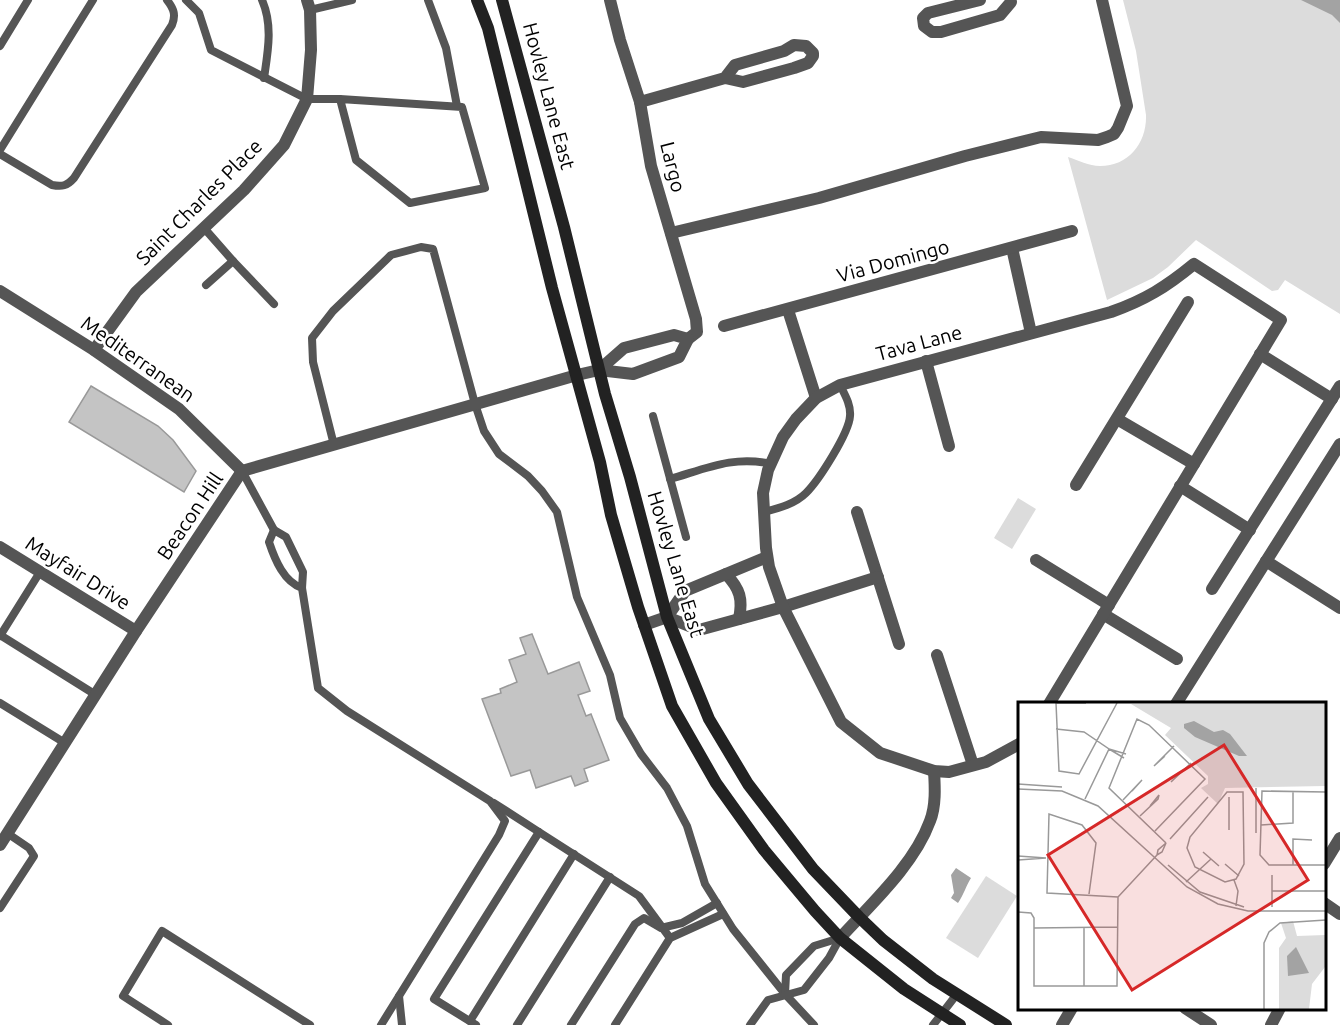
<svg xmlns="http://www.w3.org/2000/svg" width="1340" height="1025" viewBox="0 0 1340 1025" font-family="Ubuntu,sans-serif">
<rect width="100%" height="100%" fill="#fff"/>
<g fill="#dcdcdc">
<path d="M1123,0h217v314l-55,-34 -7,10 -6,1 -76,-51 -28,27 -15,11 -46,22 -39,-143c10,3 21,9 32,9 29,0 47,-24 46,-51l-10,-64z"/>
<path d="M1018,498l18,11 -24,40 -18,-11z"/>
<path d="M986,876l31,20 -39,62 -32,-20z"/>
</g>
<g fill="#a3a3a3">
<path d="M1301,0h39v23l-8,-8z"/>
<path d="M956,868l15,10c-5,8 -7,16 -13,25l-7,-5 3,-5 -3,-18z"/>
</g>
<g fill="#c4c4c4" stroke="#999" stroke-width="1.5">
<path d="M91,386l67,40 15,14 23,31 -12,21 -115,-70z"/>
<path d="M532,634l16,40 31,-12 11,29 -12,4 8,21 5,-2 18,46 -25,9 4,12 -13,5 -4,-10 -35,12 -6,-18 -19,6 -29,-77 19,-6 -1,-4 17,-7 -8,-22 17,-6 -6,-16z"/>
</g>
<g fill="none" stroke-linecap="round" stroke-linejoin="round">
<g stroke="#555" stroke-width="8">
<path d="M186,0l13,13 12,37 96,49h33l122,8 23,81 -75,15 -54,-43 -16,-61"/>
<path d="M262,0c11,25 6,51 2,78"/>
<path d="M428,0l18,48 11,58"/>
<path d="M310,10l42,-10"/>
<path d="M0,46l28,-46"/>
<path d="M0,150l93,-150"/>
<path d="M0,154l52,31c10,2 15,1 22,-7l98,-153c4,-10 2,-16 -5,-25"/>
<path d="M204,228l29,33 -27,24"/>
<path d="M233,261l41,43"/>
<path d="M653,416l33,121"/>
<path d="M334,445l-21,-83 -1,-24 21,-27 58,-56 30,-8 12,2 42,155 9,27 15,23 29,22 14,15 15,21 20,85 33,78 10,43 21,36 26,34 20,38 18,58 28,45 52,65 29,31"/>
<path d="M242,471l32,59"/>
<path d="M670,479c35,-10 64,-24 101,-15"/>
<path d="M764,512c15,-4 31,-8 42,-19 13,-13 43,-60 44,-77 1,-11 -5,-21 -10,-31"/>
<path d="M302,588c-18,-6 -27,-28 -33,-46l5,-12 12,7 17,35 -1,16 16,100 29,23 143,90 15,20 -6,14 -100,161 3,29"/>
<path d="M0,635l96,60"/>
<path d="M0,636l40,-64"/>
<path d="M0,703l65,40"/>
<path d="M494,803l45,29"/>
<path d="M0,908l34,-52 -5,-8 -22,-15"/>
<path d="M785,994l1,-19 28,-29 26,-8"/>
<path d="M470,1021l104,-167"/>
<path d="M168,1025l-45,-29 39,-65 148,94"/>
<path d="M381,1025l18,-29"/>
<path d="M476,1025l-42,-26 105,-167 100,64 31,42"/>
<path d="M517,1025l93,-148"/>
<path d="M571,1025l64,-101 9,-6 17,10 21,-5 35,-20"/>
<path d="M615,1025l55,-87 53,-24"/>
<path d="M750,1025l18,-25 36,-10 25,-32 11,-20"/>
<path d="M933,1025l24,-31"/>
</g>
<g stroke="#555" stroke-width="12">
<path d="M610,0l10,40 20,62 11,64 45,153 1,13 -9,7"/>
<path d="M980,0l-52,13 -5,5 1,8 8,6h9l59,-17 11,-13"/>
<path d="M640,102l85,-24 18,4 51,-14 14,-5 5,-7v-3l-7,-7 -12,-1 -10,6 -49,14 -10,13"/>
<path d="M671,233l148,-35 146,-42 76,-19 57,3 9,-3 7,-3 4,-6 9,-22 -25,-106"/>
<path d="M1012,248l19,85"/>
<path d="M0,291l94,59 85,59 63,62"/>
<path d="M788,310l28,88"/>
<path d="M724,326l348,-95"/>
<path d="M674,335l14,4 -9,18 -46,17 -34,-4 25,-22z"/>
<path d="M94,350l42,-58 108,-102 40,-45 23,-46 4,-49 -1,-40 -3,-10"/>
<path d="M1260,354l72,45"/>
<path d="M926,361l23,85"/>
<path d="M1117,419l77,45"/>
<path d="M1076,485l112,-183"/>
<path d="M1180,486l70,44"/>
<path d="M857,512l42,132"/>
<path d="M0,547l136,84"/>
<path d="M1036,560l73,45"/>
<path d="M1266,561l74,47"/>
<path d="M726,574c14,15 17,25 13,45"/>
<path d="M1212,589l128,-203"/>
<path d="M1103,614l74,45"/>
<path d="M667,617l18,-26 82,-34"/>
<path d="M644,625l23,-8 32,13 84,-23 95,-30"/>
<path d="M937,655l36,110"/>
<path d="M1176,704l164,-260"/>
<path d="M1019,744l-33,18 -37,10 -15,-1 -54,-18 -39,-31 -58,-115 -14,-40 -3,-19 -3,-55 5,-23 15,-33 13,-18 20,-21 24,-13 271,-73c34,-12 55,-25 83,-48l87,56 -232,384"/>
<path d="M0,845l136,-214 106,-160 335,-96 22,-5"/>
<path d="M1324,864l16,-26"/>
<path d="M1324,903l16,11"/>
<path d="M840,938c31,-34 74,-73 90,-117 6,-15 5,-34 4,-50"/>
<path d="M1185,1008l26,17"/>
<path d="M1062,1025l10,-17"/>
<path d="M1271,1025l9,-17"/>
</g>
<g stroke="#222" stroke-width="12">
<path d="M477,0l11,28 64,260 48,174 11,53 27,92 34,99 44,77 48,67 51,61 25,27 64,51 56,36"/>
<path d="M502,0l62,227 41,167 25,83 37,140 42,102 39,65 65,85 46,48 24,23 50,39 73,46"/>
</g>
</g>
<g text-anchor="middle" stroke-width="5" stroke-linejoin="round" paint-order="stroke">
<g font-size="20" fill="#000" stroke="#fff">
<text transform="translate(549 96) rotate(75)" y="7">Hovley Lane East</text>
<text transform="translate(673 167) rotate(76)" y="7">Largo</text>
<text transform="translate(199 202) rotate(-45)" y="7">Saint Charles Place</text>
<text transform="translate(893 261) rotate(-15)" y="7">Via Domingo</text>
<text transform="translate(919 343) rotate(-15)" y="7">Tava Lane</text>
<text transform="translate(138 359) rotate(35)" y="7">Mediterranean</text>
<text transform="translate(190 516) rotate(-56)" y="7">Beacon Hill</text>
<text transform="translate(676 564) rotate(73)" y="7">Hovley Lane East</text>
<text transform="translate(78 573) rotate(32)" y="7">Mayfair Drive</text>
</g>
</g>
<g transform="translate(1018 702)">
<rect width="308" height="308" fill="#fff"/>
<path d="M307,1v83l-100,2 -7,16 -17,-16 7,-4v-8l-43,-41 6,-7 -40,-24zM275,219l4,15 28,-1v32l-13,17 -3,25h-30v-61l7,-10 -5,-15z" fill="#dcdcdc"/>
<path d="M176,19l20,11 9,-2 7,4 17,22h-8l-44,-19 -11,-9v-4zM278,245l13,26 -21,3 -1,-20z" fill="#a3a3a3"/>
<path fill="none" stroke="#999" stroke-width="1.5" d="M68,1h-30l3,68 20,3 38,-71M38,27l28,3 25,17 -24,50M147,54l-11,10 20,-20M106,56l-15,-9 17,5M163,70l-10,10 20,-19M0,82l44,3M0,87l44,2 36,15 89,81 31,17 30,7h78M209,90h16l1,72 -8,15 -11,3 -30,-15 -8,-19 3,-11zM308,90l-64,-1 -2,64 9,10h57M211,95v33M105,98l19,-20 -10,11M122,114l18,-17 1,-4 -9,11M243,123l32,-2v-32M137,129l50,-52 -56,-54 -12,-6 -28,69 57,55M238,131v-45M152,137l38,-42M148,141l-4,9 -5,3 1,-5zM185,150l16,14M0,154l28,2M0,158l28,-2M207,162l14,12M150,163l32,27 44,15M275,163v-26l19,1M254,173v32M216,178l4,11 -2,15M168,180l25,-23M254,189h54M71,192l7,-51 -14,-18 -33,-11 -2,79 71,4M0,210l13,1 3,5v68h83l1,-89 39,-42M16,226l83,-1M66,284v-59M246,307v-66l5,-11 11,-9 46,-3"/>
<path fill="#d62828" fill-opacity="0.15" stroke="#d62828" stroke-width="3" d="M206,43l84,135 -176,110 -84,-135z"/>
<rect width="308" height="308" fill="none" stroke="#000" stroke-width="3"/>
</g>
</svg>
